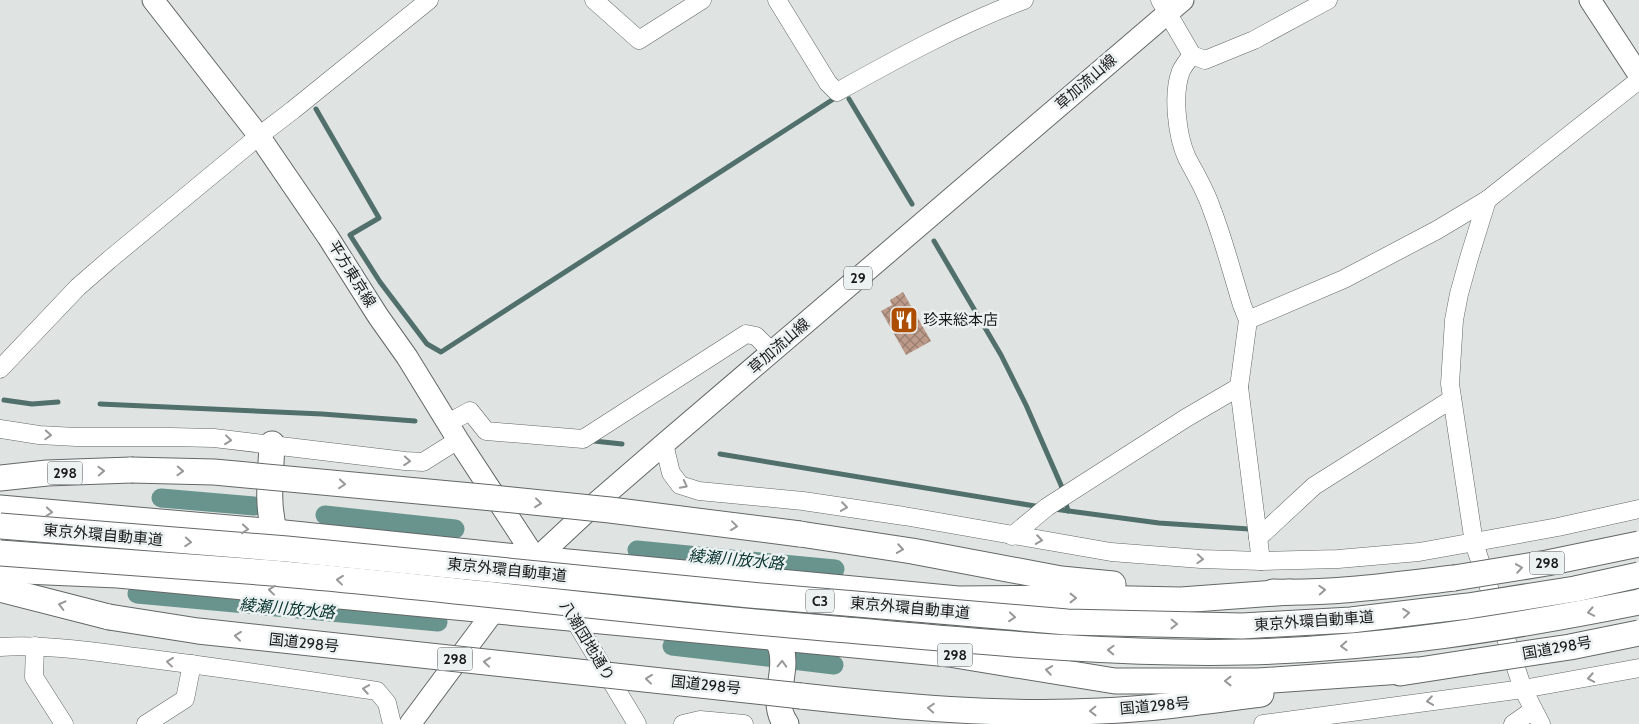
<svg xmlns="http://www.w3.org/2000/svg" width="1639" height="724" viewBox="0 0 1639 724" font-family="Cabin,'Noto Sans JP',sans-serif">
<defs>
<pattern id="building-cross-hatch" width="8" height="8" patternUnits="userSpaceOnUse" patternTransform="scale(1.25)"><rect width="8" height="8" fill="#bd9b8a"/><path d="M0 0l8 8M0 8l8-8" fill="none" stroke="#997e70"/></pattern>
</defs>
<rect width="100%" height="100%" fill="#dfe4e3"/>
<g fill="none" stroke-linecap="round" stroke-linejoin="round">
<g stroke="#516f6b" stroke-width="5">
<path d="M849,99l63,105"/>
<path d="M316,109l63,109 -29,17 30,47 47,62 14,8 391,-252"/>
<path d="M934,241l67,114 25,50 35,80 7,26"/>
<path d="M4,400l28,4 26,-2"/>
<path d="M100,404l222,10 93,7"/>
<path d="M594,441l28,3"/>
<path d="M720,454l321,53"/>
<path d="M1054,509l105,14 90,6"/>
</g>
<g stroke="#69948e" stroke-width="19">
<path d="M161,498l93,8"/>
<path d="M325,515l130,14"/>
<path d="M637,550l198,19"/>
<path d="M137,594l301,28"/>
<path d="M672,646l162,19"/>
</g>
</g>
<path fill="url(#building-cross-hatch)" d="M903,292l28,49 -25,14 -25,-44 11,-6 -2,-5z"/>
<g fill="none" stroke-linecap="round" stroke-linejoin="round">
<defs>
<g id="minor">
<path d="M594,0l45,40 63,-40"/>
<path d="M777,0l51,83 9,9c61,-34 121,-67 187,-92"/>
<path d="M1160,0l32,55 13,5 49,-20 74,-40"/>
<path d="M1192,55c-4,5 -8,10 -11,16 -9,23 -4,65 6,87 9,17 19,33 25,52 12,31 20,63 30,95l6,15 -9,67 22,174"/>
<path d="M1487,200l-18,58 -10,36 -5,26 -4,64 24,159 49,146 18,35"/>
<path d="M1248,320l96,-41 93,-49 50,-30 152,-120"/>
<path d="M0,369l78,-82 31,-27 150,-124 34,-26 136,-110"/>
<path d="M448,423l22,-12 16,20 97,8 163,-105 10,2 16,16"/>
<path d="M0,429l39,6 37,2h95l43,1 191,23 18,1 35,-22"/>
<path d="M664,444l7,29 9,12 19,6 104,10 101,15 207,36 90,7 60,2 77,-2 81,-7 139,-25 81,-18"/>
<path d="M1012,536l35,-29 139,-89 53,-31"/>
<path d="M1258,538l56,-52 138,-87"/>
<path d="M569,611l68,113"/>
<path d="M35,646l-1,31 30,47"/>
<path d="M0,647c48,-3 96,5 144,11 78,10 155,21 233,33l10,12 5,21"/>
<path d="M146,724l39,-25 7,-35"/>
<path d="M683,724l17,-4 44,4"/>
<path d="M1263,724l260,-35 116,-21"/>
<path d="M1513,724l20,-14"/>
</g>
<g id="major">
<path d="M153,0l106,136 69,101 50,79 29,41 51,83 78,119"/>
<path d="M1590,0l49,75"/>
<path d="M410,724l84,-113 42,-52 61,-57 67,-58 519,-444"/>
</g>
<g id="highway">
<path d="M272,444c-1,29 -6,61 3,88"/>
<path d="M0,478l47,-5 84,-3"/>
<path d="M0,508l275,24 261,27 422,40 126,-1 97,2 109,-8"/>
<path d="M800,534l112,17 149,28 52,5"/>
<path d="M0,570l118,5 831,79 166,27h143l158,-11"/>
<path d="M0,589l109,28"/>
<path d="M1273,592c60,2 121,-7 181,-14"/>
<path d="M775,638c2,3 5,6 6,10 8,25 -12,53 5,76"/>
<path d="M1400,673l71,-11"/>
<path d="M801,696c99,11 199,20 299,15 54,-2 108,-10 161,-17"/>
</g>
</defs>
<use href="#minor" stroke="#636767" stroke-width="19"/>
<use href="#major" stroke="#636767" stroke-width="23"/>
<use href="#highway" stroke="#636767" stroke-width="27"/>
<use href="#minor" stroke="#fff" stroke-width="18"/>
<use href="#major" stroke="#fff" stroke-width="21"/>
<use href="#highway" stroke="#fff" stroke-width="25"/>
<defs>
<g id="highway-bridge">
<path d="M131,470l83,2 279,26 117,12 190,24"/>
<path d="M0,526l287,23 463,46 317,27 175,4 109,-6 117,-14 107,-17 64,-14"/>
<path d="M0,553c91,7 182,13 272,20 185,16 368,40 552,55 140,12 281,27 421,24 133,-3 264,-24 394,-50"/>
<path d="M1454,578l93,-15 92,-19"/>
<path d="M109,617l89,14 603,65"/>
<path d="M1471,662l99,-15 69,-14"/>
</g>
</defs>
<use href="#highway-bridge" stroke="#636767" stroke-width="27" stroke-linecap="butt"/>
<use href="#highway-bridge" stroke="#fff" stroke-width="25"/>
</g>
<defs><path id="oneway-chevron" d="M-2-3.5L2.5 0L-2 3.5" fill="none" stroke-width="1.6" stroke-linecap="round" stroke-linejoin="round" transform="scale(1.25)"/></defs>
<g stroke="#989898">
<use href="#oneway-chevron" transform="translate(48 435) rotate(3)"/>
<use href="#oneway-chevron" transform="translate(228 440) rotate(6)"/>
<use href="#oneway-chevron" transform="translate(407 461) rotate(4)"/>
<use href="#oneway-chevron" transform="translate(101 471) rotate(-2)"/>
<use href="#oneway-chevron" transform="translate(180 471) rotate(2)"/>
<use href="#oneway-chevron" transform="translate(342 484) rotate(5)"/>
<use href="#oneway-chevron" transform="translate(684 485) rotate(27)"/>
<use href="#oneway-chevron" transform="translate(538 503) rotate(6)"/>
<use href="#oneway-chevron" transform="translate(844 507) rotate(8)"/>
<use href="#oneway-chevron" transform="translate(49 512) rotate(5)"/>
<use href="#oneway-chevron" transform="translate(734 526) rotate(7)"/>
<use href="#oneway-chevron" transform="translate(245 529) rotate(5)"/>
<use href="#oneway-chevron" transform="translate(1039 540) rotate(9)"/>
<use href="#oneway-chevron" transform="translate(188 542) rotate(4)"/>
<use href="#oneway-chevron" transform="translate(900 549) rotate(9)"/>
<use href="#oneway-chevron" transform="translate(1200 559) rotate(3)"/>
<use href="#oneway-chevron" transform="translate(1519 568) rotate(-9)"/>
<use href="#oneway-chevron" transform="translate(340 580) rotate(-174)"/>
<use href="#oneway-chevron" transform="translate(272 590) rotate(-174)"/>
<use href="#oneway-chevron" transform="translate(1322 590) rotate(-3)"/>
<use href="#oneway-chevron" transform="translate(1073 598)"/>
<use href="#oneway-chevron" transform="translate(62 605) rotate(-166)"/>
<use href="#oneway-chevron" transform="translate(1591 612) rotate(169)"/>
<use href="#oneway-chevron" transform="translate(1406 613) rotate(-6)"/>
<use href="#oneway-chevron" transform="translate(1012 617) rotate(5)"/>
<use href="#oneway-chevron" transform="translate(1174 624) rotate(1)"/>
<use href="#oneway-chevron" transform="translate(238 636) rotate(-174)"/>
<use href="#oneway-chevron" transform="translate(1344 646) rotate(177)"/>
<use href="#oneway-chevron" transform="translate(1111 650) rotate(-178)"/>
<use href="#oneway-chevron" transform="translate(170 662) rotate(-173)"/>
<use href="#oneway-chevron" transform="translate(487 662) rotate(-174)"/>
<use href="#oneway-chevron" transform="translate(782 664) rotate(-88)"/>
<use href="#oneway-chevron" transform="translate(1049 670) rotate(-171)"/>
<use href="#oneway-chevron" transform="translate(1591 678) rotate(170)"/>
<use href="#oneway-chevron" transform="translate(649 679) rotate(-174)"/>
<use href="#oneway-chevron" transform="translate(1228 681) rotate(180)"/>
<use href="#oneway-chevron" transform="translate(366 689) rotate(-171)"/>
<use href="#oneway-chevron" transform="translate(1430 701) rotate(172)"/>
<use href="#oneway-chevron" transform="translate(931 708) rotate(-176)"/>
<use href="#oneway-chevron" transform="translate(1093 711) rotate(179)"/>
</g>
<defs>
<symbol id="restaurant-square" viewBox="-11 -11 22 22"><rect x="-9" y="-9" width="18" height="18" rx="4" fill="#ac4d00" stroke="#ecf1f1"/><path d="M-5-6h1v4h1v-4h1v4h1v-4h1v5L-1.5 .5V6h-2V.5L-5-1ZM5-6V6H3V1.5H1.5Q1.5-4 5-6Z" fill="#fff"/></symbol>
</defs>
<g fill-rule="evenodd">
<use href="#restaurant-square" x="888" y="304" width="32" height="32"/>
</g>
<g text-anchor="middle" stroke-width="5" stroke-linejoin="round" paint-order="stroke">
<g fill="#ecf1f1" stroke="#585a5a" stroke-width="1">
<rect x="844" y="266.5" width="28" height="23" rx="4"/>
<rect x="47.5" y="461.5" width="35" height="23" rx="4"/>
<rect x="1529.5" y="551.5" width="35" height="23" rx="4"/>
<rect x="806" y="589.5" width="28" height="23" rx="4"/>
<rect x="937.5" y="643.5" width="35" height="23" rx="4"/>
<rect x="437.5" y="647.5" width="35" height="23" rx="4"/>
</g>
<g font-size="14" font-weight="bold" fill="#191a1a">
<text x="858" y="283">29</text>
<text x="65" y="478">298</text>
<text x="1547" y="568">298</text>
<text x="820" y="606">C3</text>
<text x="955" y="660">298</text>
<text x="455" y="664">298</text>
</g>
<g font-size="15" fill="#191a1a" stroke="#ecf1f1">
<text transform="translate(1086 82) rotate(-41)" y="5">草加流山線</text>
<text transform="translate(352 274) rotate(58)" y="5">平方東京線</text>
<text transform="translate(779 346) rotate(-41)" y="5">草加流山線</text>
<text transform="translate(103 535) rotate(5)" y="5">東京外環自動車道</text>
<text transform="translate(507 570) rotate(6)" y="5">東京外環自動車道</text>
<text transform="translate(910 608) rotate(5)" y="5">東京外環自動車道</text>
<text transform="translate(1314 621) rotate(-4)" y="5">東京外環自動車道</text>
<text transform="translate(587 641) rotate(59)" y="5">八潮団地通り</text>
<text transform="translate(304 643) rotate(6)" y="5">国道298号</text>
<text transform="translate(1557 648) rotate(-10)" y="5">国道298号</text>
<text transform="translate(706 685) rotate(6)" y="5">国道298号</text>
<text transform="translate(1155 706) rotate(-5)" y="5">国道298号</text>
</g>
<g font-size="15" fill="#191a1a" stroke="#ecf1f1" text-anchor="start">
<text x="923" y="325">珍来総本店</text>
</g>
<g font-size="16" font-style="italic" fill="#07332f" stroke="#ecf1f1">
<text transform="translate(736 559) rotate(5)" y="6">綾瀬川放水路</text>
<text transform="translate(287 608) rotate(5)" y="6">綾瀬川放水路</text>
</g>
</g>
</svg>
